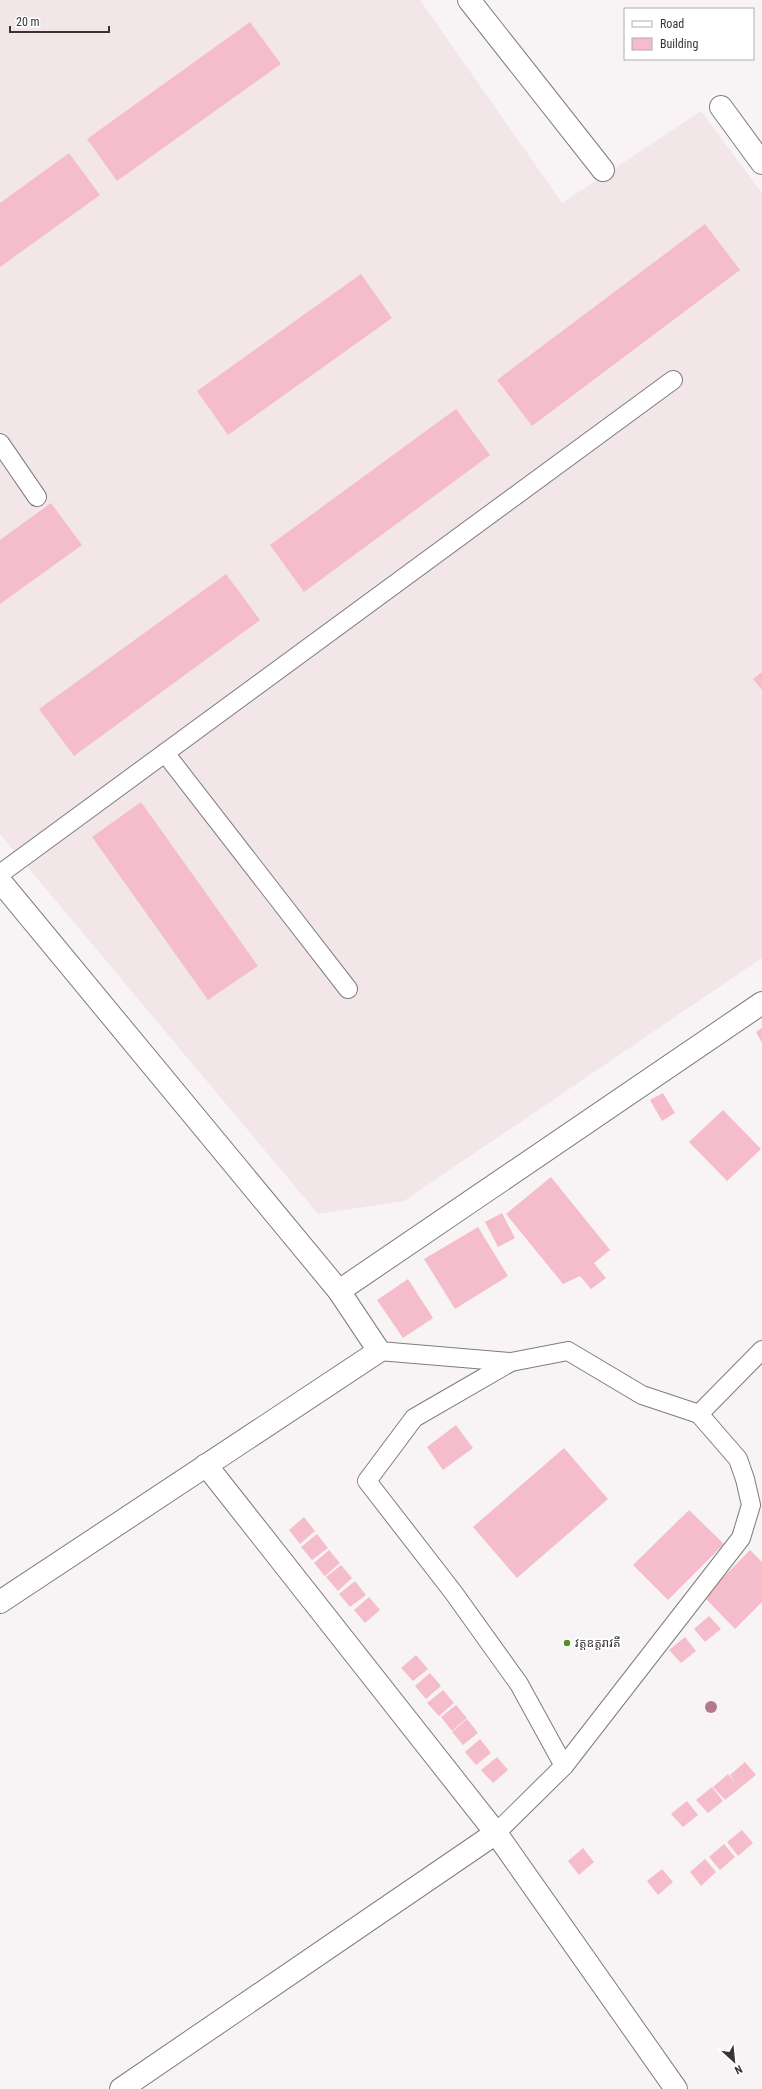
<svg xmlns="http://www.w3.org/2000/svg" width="762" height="2089" viewBox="0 0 762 2089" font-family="'Roboto Condensed','Noto Sans Khmer',sans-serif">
<rect width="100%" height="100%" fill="#f8f4f5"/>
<path fill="#f3e6e9" d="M0,0h420l142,203 139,-92 61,82v765l-358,243 -86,13 -318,-380z"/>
<g fill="#f5bdcb">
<path d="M250,22l31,42 -164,117 -30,-42z"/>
<path d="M69,153l31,42 -100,72v-64z"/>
<path d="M705,224l35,46 -208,156 -35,-46z"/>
<path d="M361,274l31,44 -164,117 -31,-44z"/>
<path d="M456,409l34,46 -186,137 -34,-47z"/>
<path d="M51,503l31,42 -82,59v-64z"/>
<path d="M226,574l34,46 -186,136 -35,-47z"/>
<path d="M762,672v18l-9,-11z"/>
<path d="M141,802l117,164 -50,34 -116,-163z"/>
<path d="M762,1028v15l-6,-11z"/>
<path d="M663,1093l12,20 -13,8 -12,-21z"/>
<path d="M723,1110l38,39 -34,32 -38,-39z"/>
<path d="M551,1177l59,73 -16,13 12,15 -15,11 -11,-13 -17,8 -57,-70z"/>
<path d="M502,1213l13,25 -17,9 -13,-25z"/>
<path d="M478,1227l30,49 -53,33 -31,-50z"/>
<path d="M408,1279l25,39 -30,20 -26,-38z"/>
<path d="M456,1425l17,23 -30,22 -16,-23z"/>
<path d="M564,1448l44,51 -91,79 -44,-51z"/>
<path d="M689,1510l35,34 -56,56 -35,-35z"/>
<path d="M304,1517l11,14 -15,13 -11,-14z"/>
<path d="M317,1534l11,14 -16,12 -11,-13z"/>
<path d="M329,1550l11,13 -15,13 -11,-13z"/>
<path d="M750,1550l12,12v40l-27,27 -31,-32z"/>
<path d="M341,1565l11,13 -14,13 -12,-14z"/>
<path d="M355,1581l11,14 -16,12 -11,-13z"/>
<path d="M369,1597l11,13 -15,13 -11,-13z"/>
<path d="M709,1616l12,13 -16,13 -11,-13z"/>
<path d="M685,1637l11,14 -15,12 -12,-13z"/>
<path d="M416,1655l12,14 -15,12 -12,-13z"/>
<path d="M430,1673l11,13 -15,13 -11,-13z"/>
<path d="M443,1690l11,13 -15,13 -12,-13z"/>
<path d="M456,1705l11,13 -15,13 -11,-14z"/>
<path d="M467,1719l11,14 -15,12 -11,-13z"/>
<path d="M480,1739l11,14 -15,12 -11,-13z"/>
<path d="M497,1757l11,13 -15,13 -12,-13z"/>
<path d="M745,1762l11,13 -31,25 -12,-13 15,-13 8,9 -6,-8z"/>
<path d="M712,1787l11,14 -15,12 -12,-13z"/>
<path d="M687,1801l11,14 -15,12 -12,-13z"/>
<path d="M742,1830l11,13 -15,13 -11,-14z"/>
<path d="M724,1844l11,13 -15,13 -11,-13z"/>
<path d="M583,1848l11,14 -15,13 -11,-14z"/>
<path d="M705,1859l11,13 -15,14 -11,-14z"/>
<path d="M662,1869l11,13 -15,13 -11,-14z"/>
</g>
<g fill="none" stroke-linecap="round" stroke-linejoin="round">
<defs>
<g id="service">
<path d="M0,443l37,54"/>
<path d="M165,753l183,236"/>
<path d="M0,874l673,-494"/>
<path d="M379,1351l132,11"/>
<path d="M564,1766l-45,-82 -66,-92 -86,-111 47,-63 97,-56 57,-11 74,44 57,19 63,-64"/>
<path d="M496,1833l68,-67 177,-228 10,-33 -6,-26 -7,-20 -39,-45"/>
</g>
<g id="minor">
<path d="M469,0l134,170"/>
<path d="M721,107l41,56"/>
<path d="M0,881l339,410 40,60 -379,251"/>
<path d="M339,1291l423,-288"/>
<path d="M206,1465l290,368 180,256"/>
<path d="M121,2089l375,-256"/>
</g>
</defs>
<use href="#service" stroke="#7f7c7d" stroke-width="20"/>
<use href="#minor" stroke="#7f7c7d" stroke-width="24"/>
<use href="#service" stroke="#fff" stroke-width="18"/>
<use href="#minor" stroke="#fff" stroke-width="22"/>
</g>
<circle fill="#b47891" cx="711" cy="1707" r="6"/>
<circle fill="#558d29" stroke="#fff" stroke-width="1.5" cx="567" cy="1643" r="4"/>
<g text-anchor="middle" stroke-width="3.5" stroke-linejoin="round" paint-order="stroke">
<g font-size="12" fill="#363435" stroke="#fff" text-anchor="start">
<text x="575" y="1647">វត្តឧត្តរាវតី</text>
</g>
</g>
<rect x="624" y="8" width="130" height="52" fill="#ffffff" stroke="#afaeae"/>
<rect x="632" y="21" width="20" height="6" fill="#ffffff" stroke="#afaeae"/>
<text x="660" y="28" font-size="12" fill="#363435">Road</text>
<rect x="632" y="38" width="20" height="12" fill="#f5bdcb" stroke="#afaeae"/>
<text x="660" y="48" font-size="12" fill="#363435">Building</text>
<g transform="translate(734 2061) rotate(153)" stroke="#ffffff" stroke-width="3" paint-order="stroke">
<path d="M0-3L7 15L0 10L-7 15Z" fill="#363435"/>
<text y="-6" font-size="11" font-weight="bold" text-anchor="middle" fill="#363435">N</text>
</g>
<path d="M10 26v6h99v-6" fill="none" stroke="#363435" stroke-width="2"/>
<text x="16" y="26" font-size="12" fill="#363435" stroke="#ffffff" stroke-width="3" paint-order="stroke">20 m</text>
</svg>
